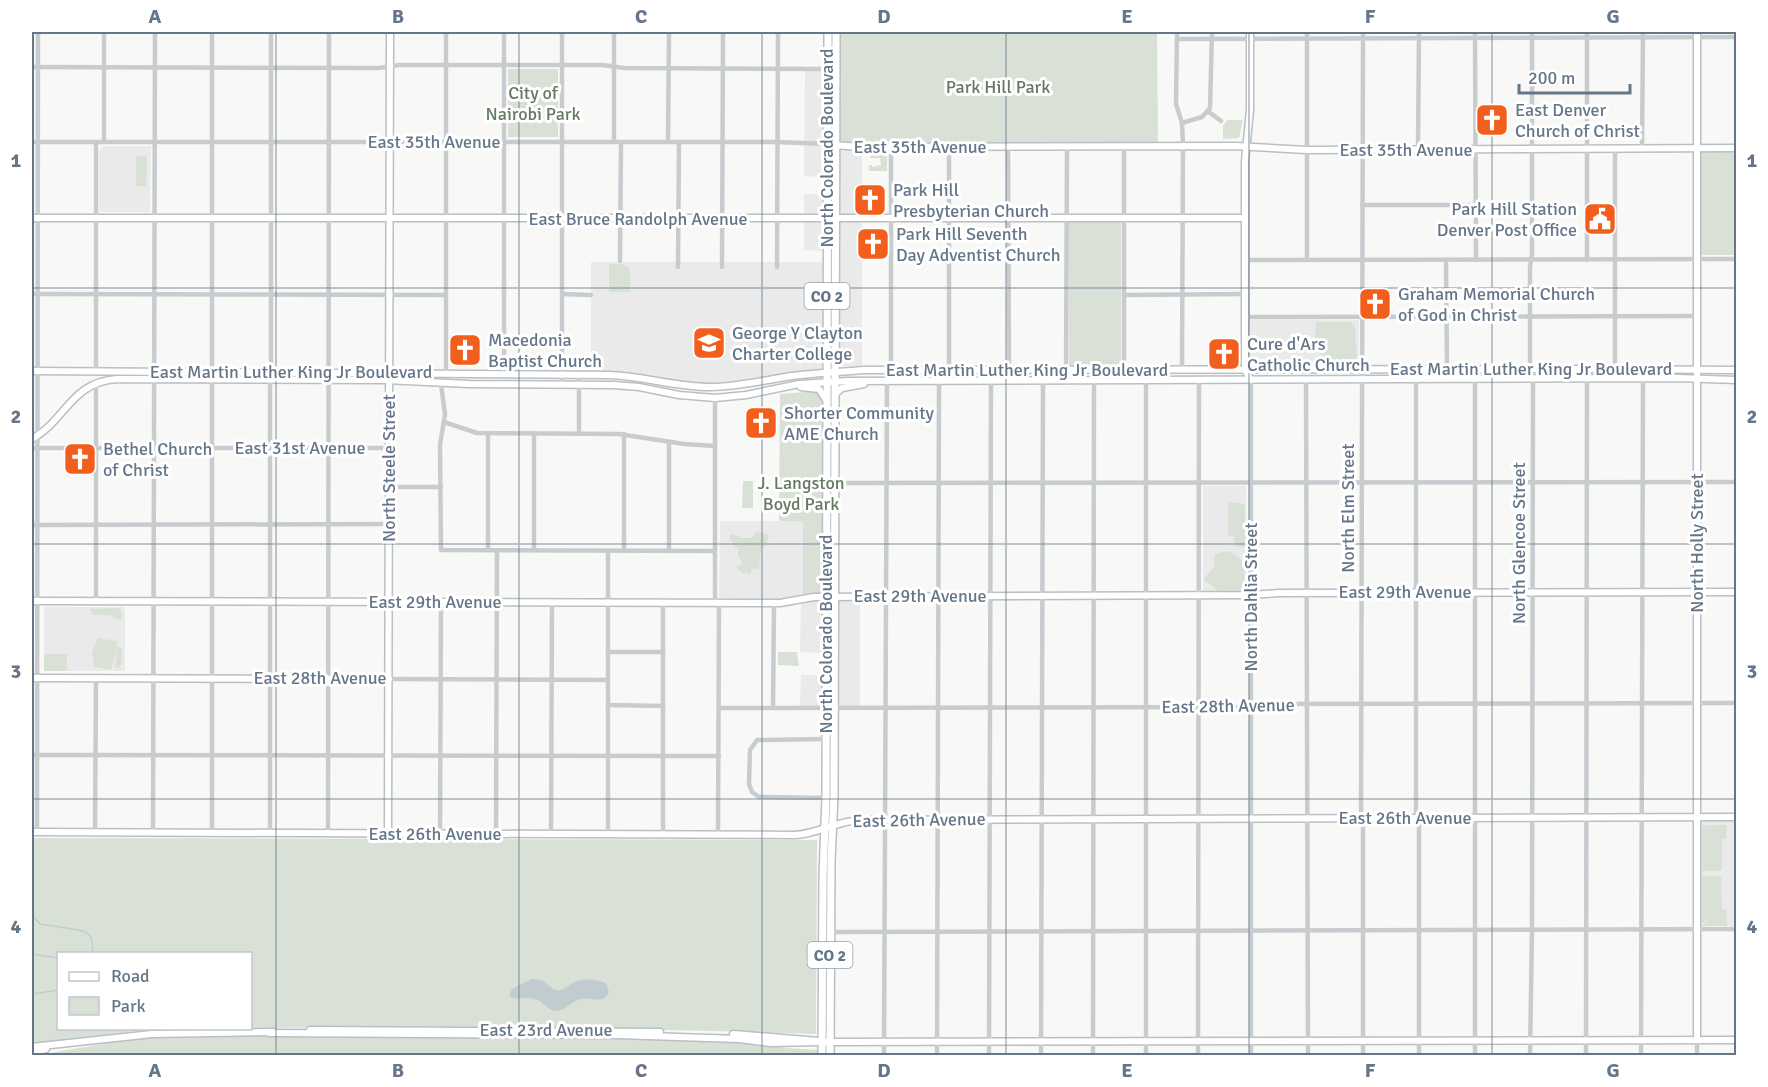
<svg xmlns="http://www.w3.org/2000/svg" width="1768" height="1087" viewBox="0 0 1768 1087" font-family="Signika,sans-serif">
<rect width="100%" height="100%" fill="#f8f9f6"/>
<g fill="#e9eae9">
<path d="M805,69h22v75l35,3v219h-31v-115l-27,-1v-56h19v-17l-19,-1z"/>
<path d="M103,146h48l-1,66h-51v-61z"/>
<path d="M591,262h236v112l-102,13 -134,-12z"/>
<rect x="1250" y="320" width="109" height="46"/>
<path d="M1203,486h43l1,106h-44z"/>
<path d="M720,521h83v73l-21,5 -63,-1z"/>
<path d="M860,597v111h-60l1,-33h22v-22l-23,-1 1,-54z"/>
<rect x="44" y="607" width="81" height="64"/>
<path d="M1736,820v106h-36v-105z"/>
</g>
<g fill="#d9e1d6">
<path d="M840,32h317l1,110 -317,1 -2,-6z"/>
<rect x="508" y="69" width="50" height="68"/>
<path d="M1227,120h16l-4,18 -16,1v-13z"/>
<path d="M1701,151h35v104h-35l-1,-2z"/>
<path d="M870,152h17v19h-18v-6h3v2l9,-2 -1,-7h-10z"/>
<path d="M136,156h11l-1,30h-10z"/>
<rect x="1069" y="222" width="52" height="144"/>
<path d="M609,264h13l8,4v24h-21z"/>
<path d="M1316,322h35l4,5 2,38h-20l-22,-15z"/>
<path d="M816,391l6,4 1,5 -1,190 -1,3 -18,1v-73h-24l1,-127z"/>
<path d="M743,481h10v27h-11z"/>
<path d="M1228,502l17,2v43h-9l-3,-11 -5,-1z"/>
<path d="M757,531l11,4c2,7 -3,9 -7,14l-2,21 -5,-2 -5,7 -3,-4 -4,4v-3l-5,-3v-3l6,-2 -5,-8v-8l-4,-2 -5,-9 3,-3 11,4h9z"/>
<path d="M1227,551c21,8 17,17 18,37l-2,2 -25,1 -13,-11v-3l9,-10 1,-13z"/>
<path d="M120,608l2,9 -2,2 -6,-1 -4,-3h-17l-3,-6z"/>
<path d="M98,638l19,3v6l5,1v14l-3,6h-4l2,-20 -6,22 -17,-3 -2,-14z"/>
<path d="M778,652h19l2,14 -21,-1z"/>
<rect x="44" y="654" width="23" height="17"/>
<path d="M1702,825l6,1 -1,-1h20l-1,14h-4v30l-2,2h-18z"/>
<path d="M32,838l785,2 -1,194c-189,-6 -377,-8 -565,-6l-1,-74h-192v74l142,1 -64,2 -104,13z"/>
<path d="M1721,876l1,33 4,1 1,16h-25l8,-8 -8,5v-47z"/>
<path d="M222,1035l375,2 139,4 51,7 32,2v6h-787l105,-18z"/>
</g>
<path fill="#c1ccd1" d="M531,979c17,-1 19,13 29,11 5,-1 9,-5 13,-7 9,-5 23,-4 33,0l3,9c-6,14 -17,4 -29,7 -8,2 -15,12 -25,12 -8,-1 -12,-10 -20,-12 -7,-2 -16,0 -23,-1l-3,-2 3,-7z"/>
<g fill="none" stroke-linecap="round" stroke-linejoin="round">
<g stroke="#c1ccd1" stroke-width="1.5">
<path d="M32,915l8,9c7,1 13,2 20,3 18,4 37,-1 32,27"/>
<path d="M32,954l26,4"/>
<path d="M32,994l26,-4"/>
</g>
<defs>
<g id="secondary">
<path d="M1250,32v78l-5,51v209l6,10"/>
<path d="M832,145l30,2 374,-1 71,4 429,-2"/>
<path d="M32,218h1213"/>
<path d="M32,371l577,4c34,1 67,12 101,12 28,0 54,-7 82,-11 24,-3 49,-4 73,-6l722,-1 149,1"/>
<path d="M801,387l18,2 7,11"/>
<path d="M835,394l7,-6 22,-4"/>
<path d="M32,439c34,-19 39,-57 85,-60l268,1 84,4 145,1 25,2 40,8 36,3 31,-3 53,-11 49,-3 830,-3 58,2"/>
<path d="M32,601l748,2 34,-6 437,-2 28,-2 457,-1"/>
<path d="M32,678l357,1"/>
<path d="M32,832l764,3c24,-2 41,-14 64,-15l876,-3"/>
<path d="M388,833l2,-801"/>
<path d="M310,1030l350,2"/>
<path d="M269,1033l349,2 121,4 32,4 51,-1 914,-2"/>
<path d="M733,1034l86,7"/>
<path d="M1697,1040v-1008"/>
<path d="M32,1047l120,-13 121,-2"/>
<path d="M32,1052l14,-3"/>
</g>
<g id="primary">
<path d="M822,1056l1,-180 3,-78 2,-766"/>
<path d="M830,1056l1,-195 3,-66 2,-763"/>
</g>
</defs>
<use href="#secondary" stroke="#babfc4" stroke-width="9"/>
<use href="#primary" stroke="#bbbfc3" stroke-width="10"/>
<g stroke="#c8cccf" stroke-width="4.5">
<path d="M504,32v342"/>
<path d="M1177,32l-1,72 6,19 1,23 -1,223"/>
<path d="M1363,32l-2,780 2,12v232"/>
<path d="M1475,32l1,228"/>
<path d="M1587,32v228"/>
<path d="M1177,39l559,-2"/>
<path d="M32,67l347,1 20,-3h204l21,3 212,1"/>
<path d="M1209,112l12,9"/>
<path d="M1182,123l20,-6 8,-9 2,-76"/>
<path d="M32,142h745l50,2"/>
<path d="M104,142v-110"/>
<path d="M614,142v-110"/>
<path d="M668,142l1,-110"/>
<path d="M1124,146v224"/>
<path d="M1008,147l1,223"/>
<path d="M1642,148l1,-116"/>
<path d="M1418,149l1,-117"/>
<path d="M1362,205h114"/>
<path d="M1245,260l491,-1"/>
<path d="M1307,260v-228"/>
<path d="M620,261l1,-119"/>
<path d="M1446,261l1,108"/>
<path d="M678,267l1,-125"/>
<path d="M722,267l1,-235"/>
<path d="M777,267l1,-235"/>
<path d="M32,294l414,1"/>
<path d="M562,294l29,1"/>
<path d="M1124,295l121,-1"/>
<path d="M1245,317l452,-1"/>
<path d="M1615,369v-221"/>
<path d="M891,370v-223"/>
<path d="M96,371v-229"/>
<path d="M271,372v-340"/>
<path d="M446,374v-342"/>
<path d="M1416,379v435l3,8v234"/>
<path d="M1066,380l1,-233"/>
<path d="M1306,380l2,676"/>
<path d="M441,384l4,30 -5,31 1,105 274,1"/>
<path d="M562,385v-353"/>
<path d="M715,398v200l4,9 -1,227"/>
<path d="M444,422l33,11 142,1 65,10 31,2"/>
<path d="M534,433v117"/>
<path d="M579,433v-58"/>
<path d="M669,442v109"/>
<path d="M32,448h357"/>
<path d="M832,483l904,-1"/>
<path d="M389,487h52"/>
<path d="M32,525l357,-1"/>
<path d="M488,550v-117"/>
<path d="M608,551v283"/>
<path d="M624,551v-117"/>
<path d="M96,601v-218"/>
<path d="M663,603v231"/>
<path d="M608,652h55"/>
<path d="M389,679l219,1"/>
<path d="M608,705l55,1"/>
<path d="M719,708l527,-1 9,-3h24l457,-1"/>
<path d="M773,708l1,-105"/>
<path d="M32,755l687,1"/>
<path d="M826,798l-67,-1 -7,-5 -3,-8 1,-34 7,-10 69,-1"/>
<path d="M37,832l1,-800"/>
<path d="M95,832l1,-154"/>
<path d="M153,833l2,-801"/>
<path d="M212,833v-801"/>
<path d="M270,833v-453"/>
<path d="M328,833l1,-801"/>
<path d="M440,834l1,-232"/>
<path d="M496,834l1,-284"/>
<path d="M551,834l1,-232"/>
<path d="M830,932l906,-3"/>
<path d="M1697,1040v16"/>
<path d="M884,1056l3,-676"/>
<path d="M937,1056l2,-676 10,-10v-223"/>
<path d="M989,1056l2,-676"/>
<path d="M1041,1056l2,-676"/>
<path d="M1093,1056l1,-686"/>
<path d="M1146,1056v-677"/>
<path d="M1198,1056l1,-677"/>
<path d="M1251,1056v-676"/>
<path d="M1475,1056v-677"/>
<path d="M1530,1056l2,-126 1,-551 -3,-10v-102l2,-13v-222"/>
<path d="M1586,1056l1,-678"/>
<path d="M1641,1056l2,-678"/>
</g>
<use href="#secondary" stroke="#fff" stroke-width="6"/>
<use href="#primary" stroke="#fff" stroke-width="7"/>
</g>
<path fill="none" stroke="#657689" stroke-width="1.5" stroke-opacity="0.55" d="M276,32v1024M519,32v1024M762,32v1024M1006,32v1024M1249,32v1024M1492,32v1024M32,288h1704M32,544h1704M32,799h1704"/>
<defs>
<symbol id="church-square" viewBox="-11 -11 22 22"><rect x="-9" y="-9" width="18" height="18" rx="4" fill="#f25f1c" stroke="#fff"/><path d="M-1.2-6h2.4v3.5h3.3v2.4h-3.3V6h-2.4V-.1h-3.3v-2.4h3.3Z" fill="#fff"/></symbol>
<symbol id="civic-square" viewBox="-11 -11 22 22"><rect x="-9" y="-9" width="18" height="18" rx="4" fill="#f25f1c" stroke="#fff"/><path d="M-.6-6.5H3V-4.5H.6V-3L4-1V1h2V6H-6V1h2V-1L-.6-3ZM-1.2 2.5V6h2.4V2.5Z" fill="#fff"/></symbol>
<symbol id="university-square" viewBox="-11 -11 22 22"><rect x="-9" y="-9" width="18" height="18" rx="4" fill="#f25f1c" stroke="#fff"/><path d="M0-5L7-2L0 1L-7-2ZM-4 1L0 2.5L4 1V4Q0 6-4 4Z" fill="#fff"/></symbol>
</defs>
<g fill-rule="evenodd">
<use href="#church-square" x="1473" y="101" width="38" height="38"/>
<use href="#church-square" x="851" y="181" width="38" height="38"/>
<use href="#civic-square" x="1581" y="200" width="38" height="38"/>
<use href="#church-square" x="854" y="225" width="38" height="38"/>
<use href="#church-square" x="1356" y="285" width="38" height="38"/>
<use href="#university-square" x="690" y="324" width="38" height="38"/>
<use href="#church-square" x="446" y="331" width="38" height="38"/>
<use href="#church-square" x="1205" y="335" width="38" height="38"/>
<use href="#church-square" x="742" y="404" width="38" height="38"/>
<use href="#church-square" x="61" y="440" width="38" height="38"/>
</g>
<g text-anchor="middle" stroke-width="6" stroke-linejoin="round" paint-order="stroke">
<g fill="#fff" stroke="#939fac" stroke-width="1.5">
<rect x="804.5" y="283" width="45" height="26" rx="4.5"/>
<rect x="807.5" y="942" width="45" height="26" rx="4.5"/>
</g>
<g font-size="16" font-weight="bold" fill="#657689">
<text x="827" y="302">CO 2</text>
<text x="830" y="961">CO 2</text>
</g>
<g font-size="18" fill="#647a60" stroke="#fff">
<text x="998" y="93">Park Hill Park</text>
<text x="533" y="99">City of<tspan x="533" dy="21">Nairobi Park</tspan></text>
<text x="801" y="489">J. Langston<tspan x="801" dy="21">Boyd Park</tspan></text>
</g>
<g font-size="18" fill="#657689" stroke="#fff" text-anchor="start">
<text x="1515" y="116">East Denver<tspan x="1515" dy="21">Church of Christ</tspan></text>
<text x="893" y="196">Park Hill<tspan x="893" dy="21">Presbyterian Church</tspan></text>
<text x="1577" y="215" text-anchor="end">Park Hill Station<tspan x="1577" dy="21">Denver Post Office</tspan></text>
<text x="896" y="240">Park Hill Seventh<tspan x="896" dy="21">Day Adventist Church</tspan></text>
<text x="1398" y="300">Graham Memorial Church<tspan x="1398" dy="21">of God in Christ</tspan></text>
<text x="732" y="339">George Y Clayton<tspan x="732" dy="21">Charter College</tspan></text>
<text x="488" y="346">Macedonia<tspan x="488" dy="21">Baptist Church</tspan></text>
<text x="1247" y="350">Cure d'Ars<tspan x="1247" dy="21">Catholic Church</tspan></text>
<text x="784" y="419">Shorter Community<tspan x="784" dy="21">AME Church</tspan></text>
<text x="103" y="455">Bethel Church<tspan x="103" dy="21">of Christ</tspan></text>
</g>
<g font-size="18" fill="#657689" stroke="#fff">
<text x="434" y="148">East 35th Avenue</text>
<text x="920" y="153">East 35th Avenue</text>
<text transform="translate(827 148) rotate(-90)" y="6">North Colorado Boulevard</text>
<text x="1406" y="156">East 35th Avenue</text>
<text x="638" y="225">East Bruce Randolph Avenue</text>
<text x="1531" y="375">East Martin Luther King Jr Boulevard</text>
<text x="1027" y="376">East Martin Luther King Jr Boulevard</text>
<text x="291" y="378">East Martin Luther King Jr Boulevard</text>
<text x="300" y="454">East 31st Avenue</text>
<text transform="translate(389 468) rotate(-90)" y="6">North Steele Street</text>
<text transform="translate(1348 508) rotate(-90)" y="6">North Elm Street</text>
<text transform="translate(1519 543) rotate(-90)" y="6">North Glencoe Street</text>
<text transform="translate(1697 543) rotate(-90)" y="6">North Holly Street</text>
<text x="1405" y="598">East 29th Avenue</text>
<text x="920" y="602">East 29th Avenue</text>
<text transform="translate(1251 597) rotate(-90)" y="6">North Dahlia Street</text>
<text x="435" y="608">East 29th Avenue</text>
<text transform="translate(826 634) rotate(-90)" y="6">North Colorado Boulevard</text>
<text x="320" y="684">East 28th Avenue</text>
<text transform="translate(1228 706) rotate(-1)" y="6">East 28th Avenue</text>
<text x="1405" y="824">East 26th Avenue</text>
<text transform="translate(919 820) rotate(-1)" y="6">East 26th Avenue</text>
<text x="435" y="840">East 26th Avenue</text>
<text x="546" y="1036">East 23rd Avenue</text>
</g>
</g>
<rect width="1768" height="1087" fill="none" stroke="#ffffff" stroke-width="66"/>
<rect x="57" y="952" width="195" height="78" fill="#ffffff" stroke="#c1c8d0" stroke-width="1.5"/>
<rect x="69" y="972" width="30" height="9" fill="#ffffff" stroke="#c1c8d0" stroke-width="1.5"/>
<text x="111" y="982" font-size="18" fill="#657689">Road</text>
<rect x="69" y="997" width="30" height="18" fill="#d9e1d6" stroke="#c1c8d0" stroke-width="1.5"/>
<text x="111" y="1012" font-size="18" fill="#657689">Park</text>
<path d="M1519 84v9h111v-9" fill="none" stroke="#657689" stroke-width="3"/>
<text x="1528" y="84" font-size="18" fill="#657689" stroke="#ffffff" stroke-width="4.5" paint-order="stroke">200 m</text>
<rect x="33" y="33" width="1702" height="1021" fill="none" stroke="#657689" stroke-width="2"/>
<g font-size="20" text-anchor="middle" font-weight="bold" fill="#657689">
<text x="155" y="23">A</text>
<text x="398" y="23">B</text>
<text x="641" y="23">C</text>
<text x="884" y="23">D</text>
<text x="1127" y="23">E</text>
<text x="1370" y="23">F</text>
<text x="1613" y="23">G</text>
<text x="16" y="167">1</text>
<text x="1752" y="167">1</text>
<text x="16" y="423">2</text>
<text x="1752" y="423">2</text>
<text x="16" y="678">3</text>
<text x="1752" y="678">3</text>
<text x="16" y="933">4</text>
<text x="1752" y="933">4</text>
<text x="155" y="1077">A</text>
<text x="398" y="1077">B</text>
<text x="641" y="1077">C</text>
<text x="884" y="1077">D</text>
<text x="1127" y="1077">E</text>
<text x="1370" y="1077">F</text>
<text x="1613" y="1077">G</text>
</g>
</svg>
